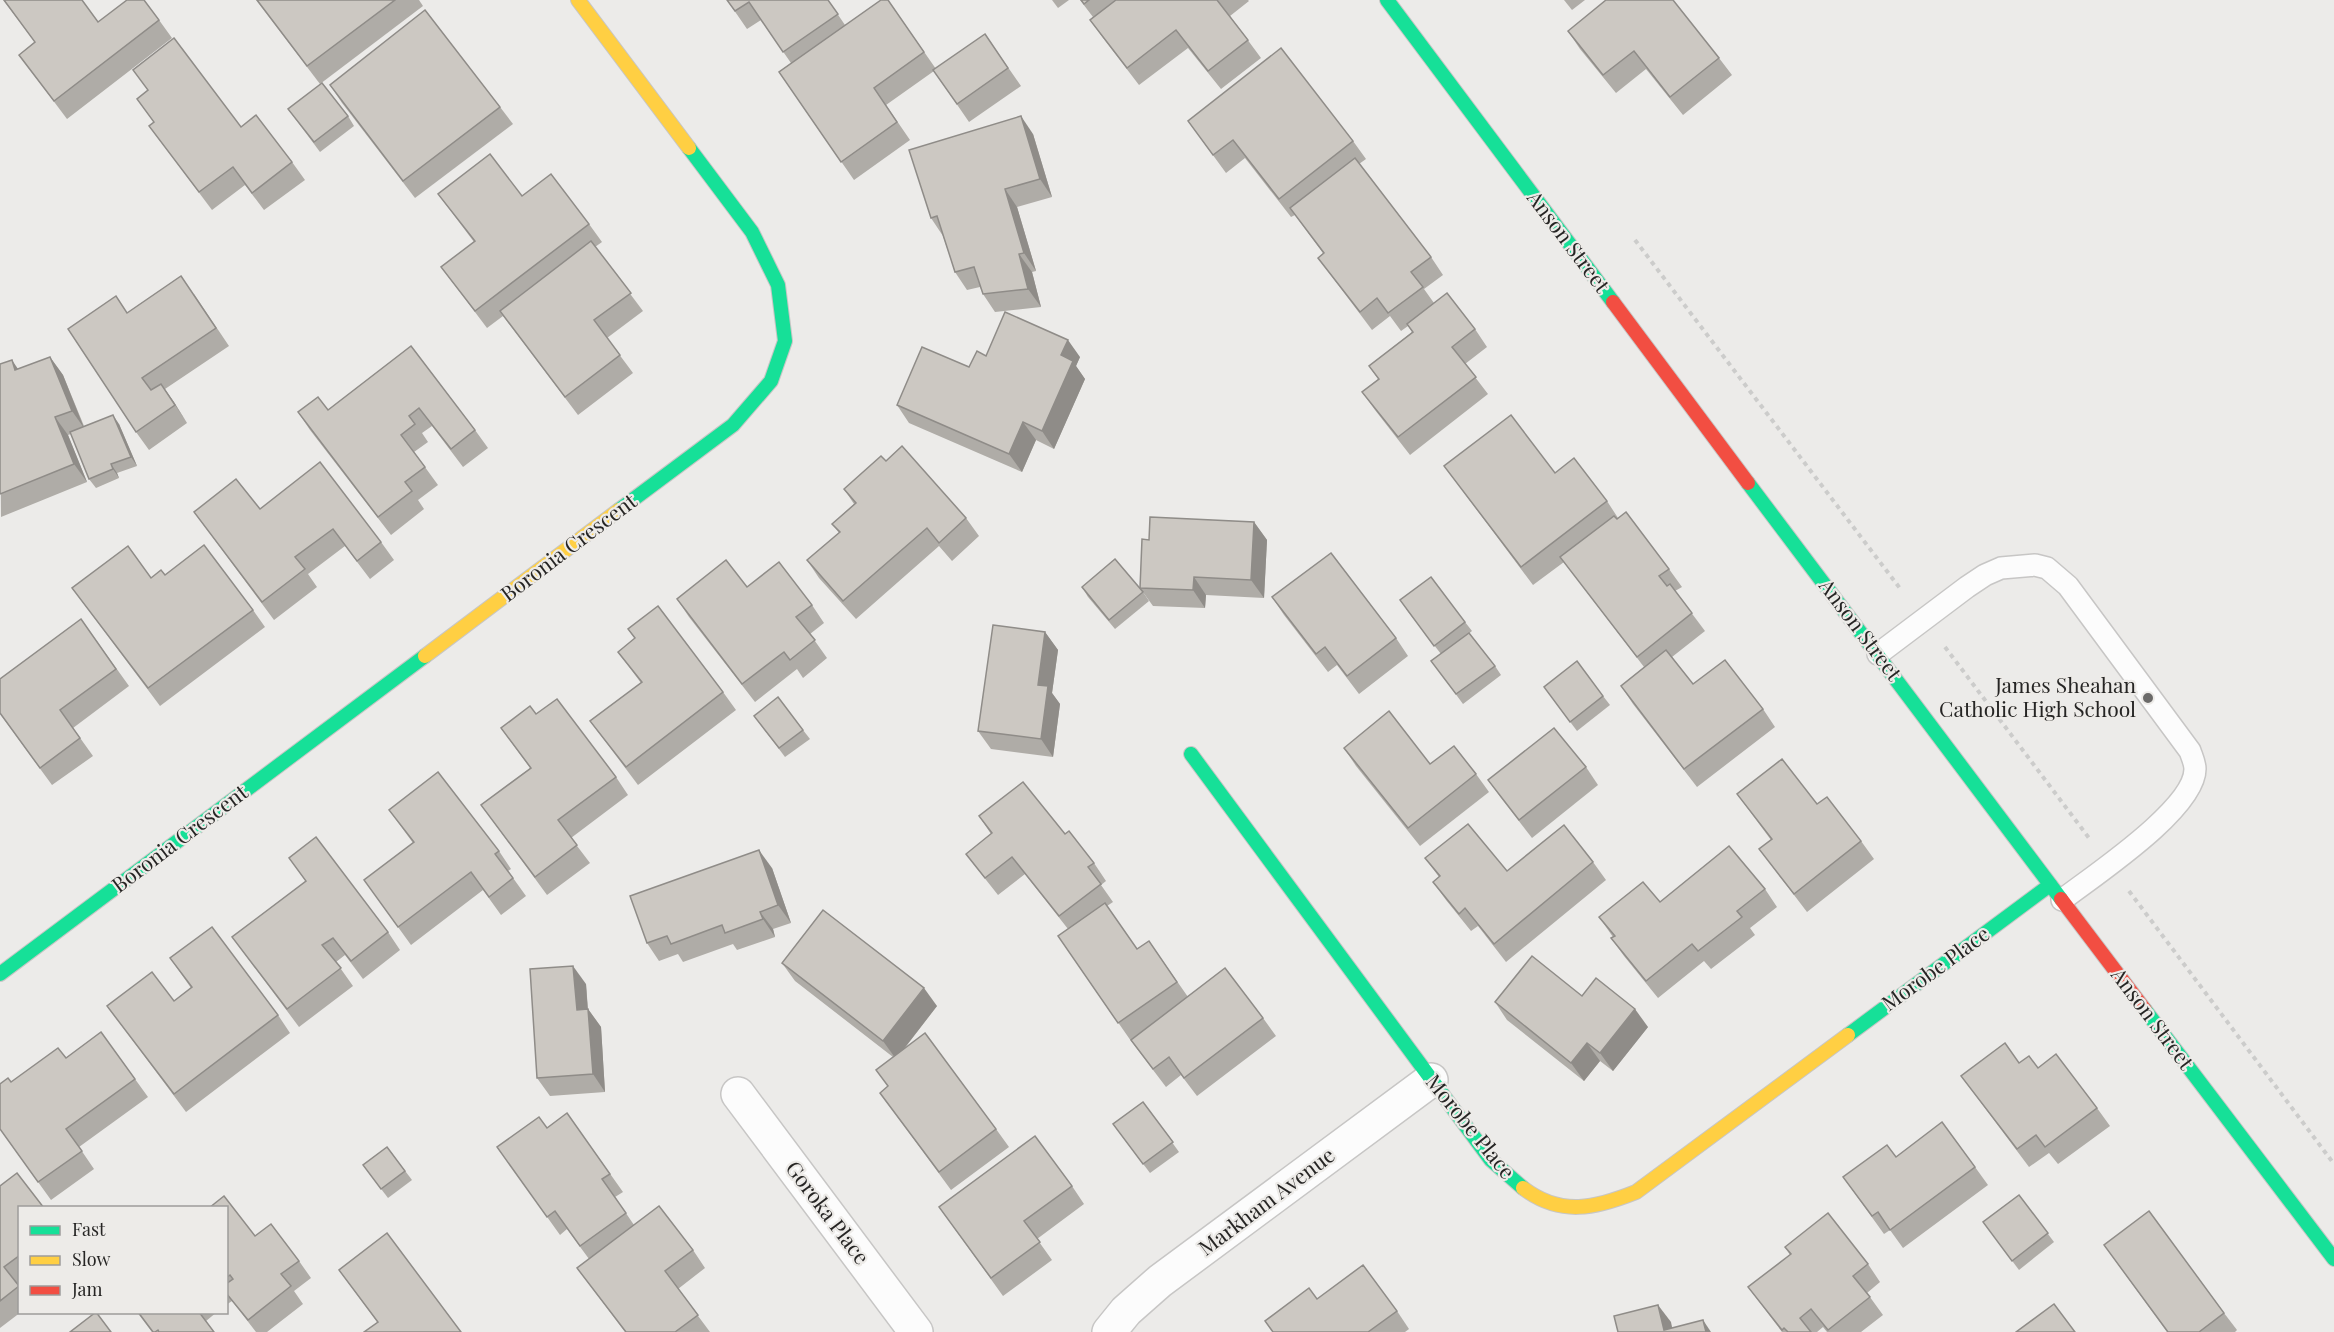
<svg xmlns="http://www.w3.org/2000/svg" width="2334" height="1332" viewBox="0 0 2334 1332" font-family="'Playfair Display',serif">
<rect width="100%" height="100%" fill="#ecebe9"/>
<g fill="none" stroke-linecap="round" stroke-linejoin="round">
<defs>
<path id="lane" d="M1878,654l89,-67 18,-12 16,-7 34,-3 12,3 21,18 122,165c2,6 5,12 5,18 0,40 -102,107 -133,131"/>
<g id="street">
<path d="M738,1094l178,238"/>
<path d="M1109,1332l17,-21 34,-30 271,-201"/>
</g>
<g id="fast">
<path d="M1387,0l226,302"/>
<path d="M1748,483l313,416"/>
<path d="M619,510l114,-85 38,-44 14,-40 -7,-56 -26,-53 -63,-84"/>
<path d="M1191,754l300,406 32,28"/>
<path d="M0,974l425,-318"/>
<path d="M2145,1010l189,249"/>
<path d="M1848,1035l202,-150"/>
</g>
<g id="slow">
<path d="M578,0l111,148"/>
<path d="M425,656l194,-146"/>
<path d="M1523,1188c38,29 73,20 113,4l212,-157"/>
</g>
<g id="jam">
<path d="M1613,302l135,181"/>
<path d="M2061,899l84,111"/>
</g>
</defs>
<use href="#lane" stroke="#c7c6c5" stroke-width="24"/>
<use href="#street" stroke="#c7c6c5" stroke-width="36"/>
<use href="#fast" stroke="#c7c6c5" stroke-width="16"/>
<use href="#slow" stroke="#c7c6c5" stroke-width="16"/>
<use href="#jam" stroke="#c7c6c5" stroke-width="16"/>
<g stroke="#cccccb" stroke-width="4" stroke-dasharray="4.5 4.5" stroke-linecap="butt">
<path d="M1635,240l267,351"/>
<path d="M1945,647l144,191"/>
<path d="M2129,891l205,273"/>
</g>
<use href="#lane" stroke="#fcfcfc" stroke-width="21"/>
<use href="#street" stroke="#fcfcfc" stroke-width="33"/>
<use href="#fast" stroke="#16e098" stroke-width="14"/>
<use href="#slow" stroke="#ffcf43" stroke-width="14"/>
<use href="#jam" stroke="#f24e42" stroke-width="14"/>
</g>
<g fill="#afaca7">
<path d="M3,0l95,22 61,-2 13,18 -105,81 -48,-64 16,-13z"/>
<path d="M256,0h163l4,6 -103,78z"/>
<path d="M727,0h101l17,25 43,-25 48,69 49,-35 36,52 -52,36 -35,-51 -48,34 24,35 -56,40 -75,-108 12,-9 -30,-43 -14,9z"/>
<path d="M1052,0h17l-11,8z"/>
<path d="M1080,0h168l1,1 -19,15 31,42 -40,31 -33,-41 -49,37 -36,-47 -13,-18 3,-3z"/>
<path d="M1564,0h21l-13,10z"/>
<path d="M1568,31l151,27 13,17 -49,40 -37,-46 -30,24 -36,-44z"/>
<path d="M133,70l108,57 51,35 13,18 -41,30 -19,-25 -33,25 -63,-84 5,-4 -17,-23 11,-9z"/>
<path d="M330,85l170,22 13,17 -98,74 -73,-95z"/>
<path d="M288,109l60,7 6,10 -34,26z"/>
<path d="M1188,121l165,20 13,18 -7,5 72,93 12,18 -19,14 10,14 41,26 12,18 -22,17 23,30 -78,61 -35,-45 -13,-18 16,-13 -9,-13 43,-34 -4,-6 -7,5 -11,-15 -18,14 -54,-72 5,-5 -28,-38 -4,2 -46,-59 -19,15z"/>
<path d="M1033,134l19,63 -35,10 19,64 -4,1 9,35 -46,5 -12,-18 -3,-7 -13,3 -12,-18 -12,-36 -12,-18z"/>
<path d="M438,194l84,2 67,28 13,18 -7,5 48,64 -36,27 26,35 -55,42 -75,-99 -16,12 -46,-61 33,-25z"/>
<path d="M194,294l35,52 -64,43 22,34 -38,27 -13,-18 -9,-119z"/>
<path d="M411,346l64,84 13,18 -25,19 -31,-41 -10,7 6,9 -14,10 24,33 -20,15 6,9 -33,26 -81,-105 -12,-18 30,-2z"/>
<path d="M986,356l94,1 -4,9 9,13 -31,70 -18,-9 -14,32 -113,-49 -12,-18 72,-38z"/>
<path d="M50,357l13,18 21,51 35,-2 18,42 -20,7 2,5 -23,10 -7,-9 -18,-45 -3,1 19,47 -86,35 -1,-153 18,5z"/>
<path d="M886,461l80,57 13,18 -27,25 -13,-15 -83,73 -37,-41 -12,-18 32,-27 -7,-9 22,-20 -10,-15z"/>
<path d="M1444,466l111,7 52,28 11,17 51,51 13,18 -7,4 30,40 -33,26 21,27 70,25 12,18 -78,60 -64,-83 -12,-18 23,-19 -80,-105 -31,23z"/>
<path d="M260,509l121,33 13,18 -24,19 -25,-33 -37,28 9,13 -43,33 -80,-108z"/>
<path d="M1254,522l13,18 -3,58 -58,-3 -1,13 -52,-2 -13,-18 9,-48z"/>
<path d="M165,575l88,35 12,17 -105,79 -88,-118 79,-10z"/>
<path d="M747,587l65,18 12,18 -14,11 17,24 -24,20 -6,-9 -42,33 -66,-85 -12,-18z"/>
<path d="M1082,587l61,5 6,9 -34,28 -27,-32z"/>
<path d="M1272,597l124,41 12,18 -49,38 -22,-29 -9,7 -44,-57z"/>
<path d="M1406,609l59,13 7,9 -15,12 38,23 6,9 -38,29 -25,-34 3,-16z"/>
<path d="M81,619l48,67 -56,42 20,28 -41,29 -52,-71v-35z"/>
<path d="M628,629l95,63 13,18 -98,75 -48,-64 51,-38 -23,-31 17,-14z"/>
<path d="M1045,632l13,18 -6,43 8,11 -7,53 -62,-8 -13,-18z"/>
<path d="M1544,687l59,9 7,9 -33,26z"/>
<path d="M536,714l80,63 12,18 -57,43 19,25 -43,32 -66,-90 49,-37 -29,-40z"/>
<path d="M754,716l49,14 7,9 -25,18z"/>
<path d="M1344,748l86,16 46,10 13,18 -69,54 -64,-80z"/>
<path d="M1586,767l12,18 -66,53 -31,-40 -13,-18z"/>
<path d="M1737,794l124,47 13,18 -67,53 -35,-46 -13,-17 12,-9z"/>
<path d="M389,810l110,41 12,18 -3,2 18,25 -25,19 -18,-25 -72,55 -47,-65 49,-37z"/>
<path d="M979,816l86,18 29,29 12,18 -5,4 12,17 -6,4 30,43 12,-8 39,56 75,21 13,18 -79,60 -16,-21 -15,12 -35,-46 -73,-105 10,-7 -43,-55 -27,21 -19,-24 -13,-17 25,-20z"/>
<path d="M289,858l99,74 12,18 -37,29 -18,-24 -9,7 17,24 -54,41 -67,-90 74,-56z"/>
<path d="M1425,858l82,13 86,-9 13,18 -100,82 -28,-36 -7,5 -25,-31 -13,-18 6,-5z"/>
<path d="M772,868l19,55 -18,6 2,8 -38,13 -4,-6 -50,18 -5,-8 -19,7 -12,-18z"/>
<path d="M1765,889l12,18 -27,21 5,7 -44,34 -7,-8 -46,37 -34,-42 -13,-18 2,-1 -14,-20 61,-15z"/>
<path d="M170,958l108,57 12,18 -104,79 -79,-106 67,-5 17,-13z"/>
<path d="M782,963l155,43 -33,43 92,80 13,18 -58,43 -71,-97 8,-6 5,-30 -98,-76z"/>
<path d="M586,984l2,25 13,18 4,65 -55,4 -13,-18z"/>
<path d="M1582,996l66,31 -35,44 -13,-10 -16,20 -77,-61 -12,-18z"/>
<path d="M101,1032l47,65 -69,50 15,22 -43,31 -51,-71 11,-47 55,-24z"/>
<path d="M2019,1063l78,45 13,18 -52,38 -9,-11 -20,14 -68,-91z"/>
<path d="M1143,1102l36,50 -29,21 -37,-49z"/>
<path d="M567,1113l56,79 -8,5 19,28 59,25 12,18 -27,21 32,43h-85l-48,-64 12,-9 -22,-30 -7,6 -63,-88 50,-19z"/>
<path d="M387,1147l25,33 -24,18 -25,-33z"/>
<path d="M1896,1157l79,10 13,18 -85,63 -13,-18 -6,4 -41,-57z"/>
<path d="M0,1186l20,22v75l-3,1 3,3v25h1l-21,16z"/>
<path d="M1072,1186l12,18 -47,35 15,21 -49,36 -64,-89z"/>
<path d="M2019,1195l35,47 -35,28 -36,-48z"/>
<path d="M226,1208l29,28 44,25 12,17 -17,13 9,13 -36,28h-11l-24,-31 -6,4z"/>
<path d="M2104,1245l120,68 13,17 -2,2h-68z"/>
<path d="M1785,1247l83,17 12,18 -13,11 16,22 -22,17h-34l-4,-5 -6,5h-35l-34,-45 42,-32z"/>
<path d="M339,1270l122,62 -84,-10z"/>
<path d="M1317,1299l80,12 12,18 -4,3h-132l-8,-11z"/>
<path d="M137,1312h80l-11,9 8,11h-62z"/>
</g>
<g fill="#8f8c88">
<path d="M1021,116l12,18 19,63 -12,-18z"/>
<path d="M1005,189l12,18 19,64 -12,-18z"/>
<path d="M1019,254l13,18 9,35 -13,-18z"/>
<path d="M1068,340l12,17 -4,9 9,13 -31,70 -12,-18 19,-76z"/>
<path d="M50,357l13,18 21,53 -12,-17z"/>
<path d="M12,360l12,18 -9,-8z"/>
<path d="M161,384l13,18 13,21z"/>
<path d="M113,415l6,9 18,42 -6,-9z"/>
<path d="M55,417l13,18 19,47 -13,-18z"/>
<path d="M1023,422l13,18 -14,32 -13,-18z"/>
<path d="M111,464l6,9 2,5 -6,-9z"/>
<path d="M1254,522l13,18 -3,58 -13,-18z"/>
<path d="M1194,577l12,18 -1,13 -12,-18z"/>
<path d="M1045,632l13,18 -6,43 8,11 -7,53 -12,-18 -3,-54z"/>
<path d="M759,850l13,18 19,55 -13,-18z"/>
<path d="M760,912l13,17 2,8 -12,-18z"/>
<path d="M573,966l13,18 3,44 -12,-18z"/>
<path d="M924,988l13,18 -41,53 -13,-18z"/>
<path d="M588,1009l13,18 4,65 -12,-18z"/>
<path d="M1635,1009l13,18 -35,44 -13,-18z"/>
<path d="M1587,1043l13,18 -16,20 -13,-18z"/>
<path d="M1658,1305l13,17 2,10 -9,-2z"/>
<path d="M1703,1320l8,12h-5z"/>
</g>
<g fill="#ccc8c2" stroke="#8f8c88" stroke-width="1.5">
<path d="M4,0h78l16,22 29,-22h17l15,20 -105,81 -35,-46 16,-13z"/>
<path d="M257,0h138l-88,66z"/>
<path d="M727,0h101l10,14 -55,38 -34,-50 -14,9z"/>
<path d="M881,0h7l36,52 -50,36 23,34 -56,40 -62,-90z"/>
<path d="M1081,0h8l-5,4z"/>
<path d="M1116,0h101l31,40 -40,31 -32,-41 -49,38 -37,-48z"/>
<path d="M1606,0h67l46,58 -49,39 -36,-46 -31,24 -35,-44z"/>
<path d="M425,10l75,97 -97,74 -73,-96z"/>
<path d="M985,34l23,34 -51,36 -24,-34z"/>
<path d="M174,38l67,89 15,-12 36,47 -40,31 -19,-26 -34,25 -50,-66 5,-4 -17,-23 11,-9 -15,-20z"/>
<path d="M1281,48l72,93 -74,58 -46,-59 -20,15 -25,-34z"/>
<path d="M322,83l26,33 -34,26 -26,-33z"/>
<path d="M1021,116l19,63 -35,10 19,64 -5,1 9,35 -45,5 -9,-27 -19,5 -18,-56 -6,2 -22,-68z"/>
<path d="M490,154l32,42 29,-22 38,50 -114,87 -34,-44 34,-26 -37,-47z"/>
<path d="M1355,158l76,99 -20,15 12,15 -35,26 -11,-15 -17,14 -42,-54 6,-5 -34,-45z"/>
<path d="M591,241l40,52 -37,27 26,35 -55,42 -65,-86z"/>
<path d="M181,276l35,52 -74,50 9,12 10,-6 14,21 -39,27 -68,-103 48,-33 11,17z"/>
<path d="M1447,293l28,36 -23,18 24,30 -78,60 -36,-45 17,-13 -10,-13 44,-34 -6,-8z"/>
<path d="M1005,312l63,28 -7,15 12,6 -31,70 -19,-9 -14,32 -112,-49 25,-58 47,20 8,-16 9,5z"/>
<path d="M411,346l64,84 -24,19 -32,-41 -10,8 6,8 -14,11 24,32 -20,15 7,9 -34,26 -80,-105 20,-15 10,13z"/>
<path d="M50,357l22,54 -17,6 19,47 -74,30v-130l12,-4 3,10z"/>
<path d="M113,415l18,42 -20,7 2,5 -24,10 -19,-47z"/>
<path d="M1511,415l44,58 19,-15 33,43 -86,66 -77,-101z"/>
<path d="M902,446l64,72 -27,25 -12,-15 -84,73 -36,-41 33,-28 -8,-8 24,-21 -12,-14 37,-33 5,5z"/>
<path d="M320,462l61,80 -24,19 -24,-32 -38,28 10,12 -43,33 -68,-90 42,-33 24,30z"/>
<path d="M1626,512l43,57 -10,7 8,10 3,-2 22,29 -55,44 -77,-100 54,-41 3,3z"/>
<path d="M1150,517l104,5 -3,58 -57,-3 -1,13 -53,-2 2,-49 7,1z"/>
<path d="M204,545l49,65 -105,78 -76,-100 56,-42 23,32 10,-8 4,5z"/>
<path d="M1331,553l65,85 -49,38 -22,-29 -9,7 -44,-57z"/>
<path d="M1115,559l28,33 -34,28 -27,-33z"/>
<path d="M726,560l21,27 32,-25 33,43 -16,12 19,23 -25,20 -6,-8 -42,32 -65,-85z"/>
<path d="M1431,577l34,45 -31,24 -34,-46z"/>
<path d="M658,606l65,86 -97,75 -36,-46 52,-39 -24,-30 17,-14 -7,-9z"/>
<path d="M81,619l35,50 -56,41 20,28 -40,30 -40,-55v-34z"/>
<path d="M993,625l52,7 -7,53 10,1 -7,53 -63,-8z"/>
<path d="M1469,633l26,33 -39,28 -25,-33z"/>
<path d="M1666,650l27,34 32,-24 38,49 -79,60 -63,-83z"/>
<path d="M1577,661l26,35 -33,26 -26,-35z"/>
<path d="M778,697l25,33 -24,18 -25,-32z"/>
<path d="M557,699l59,78 -58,43 19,25 -42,32 -54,-72 50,-37 -30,-40 29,-22 6,8z"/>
<path d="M1389,711l41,53 24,-18 22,28 -68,54 -64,-80z"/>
<path d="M1554,728l32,39 -67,53 -31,-40z"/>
<path d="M1782,759l35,45 10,-7 34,44 -67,53 -35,-45 13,-10 -35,-45z"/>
<path d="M438,772l61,79 -4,3 18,24 -24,19 -18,-25 -73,55 -34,-47 50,-38 -25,-32z"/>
<path d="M1023,782l42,52 4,-3 25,32 -6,4 13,17 -42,32 -47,-59 -27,21 -19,-24 26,-21 -13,-17z"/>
<path d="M1468,824l39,47 57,-46 29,37 -99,82 -29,-36 -6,6 -26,-32 7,-6 -15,-18z"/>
<path d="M316,837l72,95 -37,29 -18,-23 -11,7 19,23 -54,41 -55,-72 74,-56 -17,-23z"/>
<path d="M1729,846l36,43 -28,22 5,6 -44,34 -6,-7 -46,37 -35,-43 4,-2 -16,-19 44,-35 17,20z"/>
<path d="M759,850l19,55 -18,7 3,7 -38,14 -3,-8 -51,19 -4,-8 -20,7 -17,-47z"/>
<path d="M1105,903l32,46 12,-8 28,41 -59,41 -60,-87z"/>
<path d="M823,910l101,78 -41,53 -101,-78z"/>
<path d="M212,927l66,88 -104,79 -67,-88 45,-34 22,29 18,-14 -22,-29z"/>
<path d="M1532,956l50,40 14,-18 39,31 -35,44 -13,-10 -16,20 -76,-61z"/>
<path d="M573,966l4,44 11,-1 5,65 -56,4 -7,-109z"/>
<path d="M1225,968l38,50 -79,60 -15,-21 -16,12 -22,-29z"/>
<path d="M101,1032l34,47 -69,50 16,22 -44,31 -38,-53v-45l8,-6 3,4 47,-34 8,10z"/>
<path d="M925,1033l71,96 -57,43 -59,-79 8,-7 -12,-16z"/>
<path d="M2005,1043l14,20 10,-7 9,12 18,-14 41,54 -52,39 -9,-12 -19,14 -56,-73z"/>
<path d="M1143,1102l30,40 -30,22 -30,-40z"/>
<path d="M567,1113l43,61 -8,5 24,34 -46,33 -25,-35 -8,6 -50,-70 42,-30 8,11z"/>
<path d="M1942,1122l33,45 -85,63 -12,-18 -6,4 -29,-39 44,-32 9,12z"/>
<path d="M1035,1136l37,50 -48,35 16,21 -49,36 -52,-71z"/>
<path d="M387,1147l18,24 -24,18 -18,-24z"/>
<path d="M17,1173l27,35h-24v47l-16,12 15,19 -19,15v-115z"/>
<path d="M2019,1195l29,38 -36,28 -29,-39z"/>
<path d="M224,1196l31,40 16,-12 28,37 -18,13 10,12 -43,34 -22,-27v-9l7,-5 -3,-4 -4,3v-70h-17z"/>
<path d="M659,1206l34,44 -28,21 33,44 -23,17h-49l-49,-64z"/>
<path d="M2149,1211l75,102 -25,19h-31l-64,-87z"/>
<path d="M1828,1213l40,51 -15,12 17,21 -42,33 -17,-21 -11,9 11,14h-23l-4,-4 -2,2 -34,-43 43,-33 -6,-7z"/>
<path d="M387,1233l74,99h-97l14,-10 -39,-52z"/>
<path d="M1363,1265l34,46 -29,21h-95l-8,-11 44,-33 8,11z"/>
<path d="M2054,1304l21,28h-59z"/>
<path d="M1658,1305l6,25 39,-10 3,12h-88l-4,-16z"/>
<path d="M96,1312l15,20h-41z"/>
<path d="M138,1312h61l15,20h-55l-1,-2 -3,2h-2z"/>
</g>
<circle fill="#6b6a69" stroke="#edebe8" stroke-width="2" cx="2148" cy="698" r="6"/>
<g text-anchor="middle" stroke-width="4.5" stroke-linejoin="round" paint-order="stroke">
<g font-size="21" fill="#262524" stroke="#edebe8">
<text transform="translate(1568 242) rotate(53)" y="7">Anson Street</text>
<text transform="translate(569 548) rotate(-37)" y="7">Boronia Crescent</text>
<text transform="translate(1860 630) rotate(53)" y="7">Anson Street</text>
<text transform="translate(180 839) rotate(-37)" y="7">Boronia Crescent</text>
<text transform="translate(1936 969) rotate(-36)" y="7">Morobe Place</text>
<text transform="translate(2152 1019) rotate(53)" y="7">Anson Street</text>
<text transform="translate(1470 1127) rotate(51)" y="7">Morobe Place</text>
<text transform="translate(1267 1202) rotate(-37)" y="7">Markham Avenue</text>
<text transform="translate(827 1213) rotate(53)" y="7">Goroka Place</text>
</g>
<g font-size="21" fill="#262524" stroke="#edebe8" text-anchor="end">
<text x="2136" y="693">James Sheahan<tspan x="2136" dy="24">Catholic High School</tspan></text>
</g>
</g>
<rect x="18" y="1206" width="210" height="108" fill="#edebe8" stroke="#9d9c9a" stroke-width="1.5"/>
<rect x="30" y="1226" width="30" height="9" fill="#16e098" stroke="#9d9c9a" stroke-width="1.5"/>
<text x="72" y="1236" font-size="18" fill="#262524">Fast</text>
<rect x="30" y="1256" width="30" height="9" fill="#ffcf43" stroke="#9d9c9a" stroke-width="1.5"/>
<text x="72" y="1266" font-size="18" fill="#262524">Slow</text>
<rect x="30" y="1286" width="30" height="9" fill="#f24e42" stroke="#9d9c9a" stroke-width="1.5"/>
<text x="72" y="1296" font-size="18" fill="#262524">Jam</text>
</svg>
